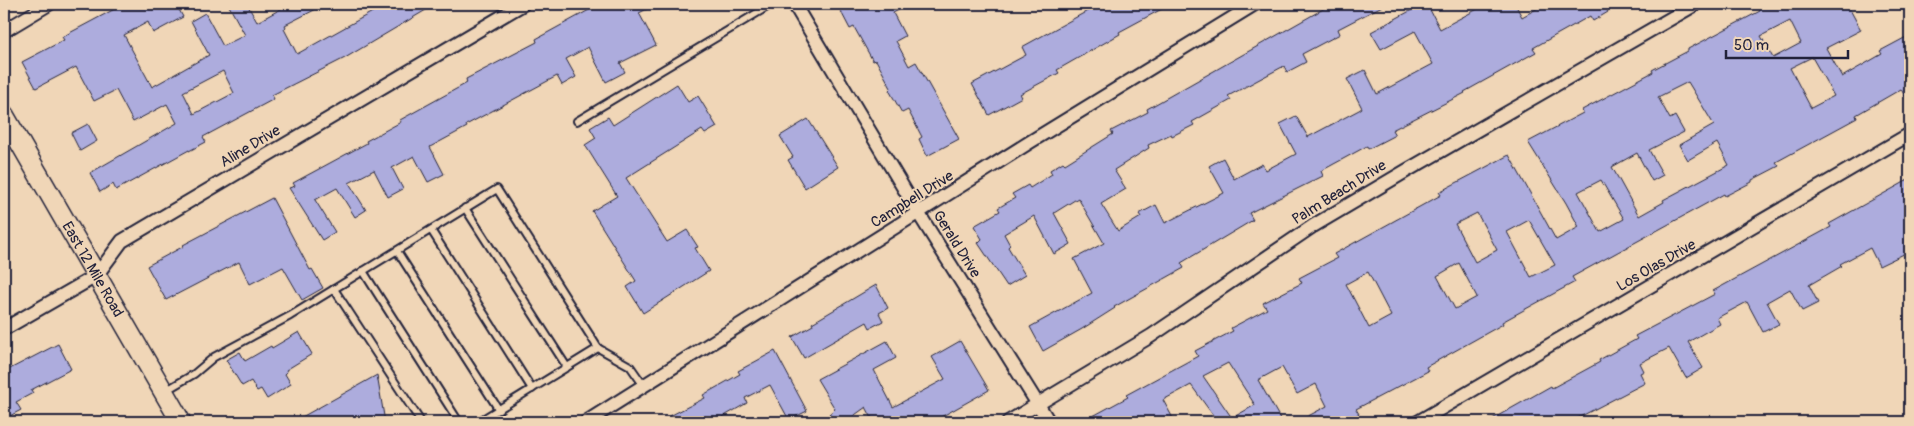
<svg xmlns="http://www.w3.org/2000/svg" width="1914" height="426" viewBox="0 0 1914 426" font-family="Pangolin,sans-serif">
<rect width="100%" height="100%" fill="#f0d6b7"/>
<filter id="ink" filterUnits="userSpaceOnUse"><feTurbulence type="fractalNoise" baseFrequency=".02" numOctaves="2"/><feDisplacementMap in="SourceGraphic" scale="10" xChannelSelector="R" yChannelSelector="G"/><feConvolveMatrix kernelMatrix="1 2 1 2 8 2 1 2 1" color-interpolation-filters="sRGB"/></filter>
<g filter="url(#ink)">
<g fill="#adacdd" stroke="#22223b" fill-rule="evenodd">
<path d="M124,4h52l7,13 -30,16 -5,-11 -24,13 28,52 57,-32 -18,-34 14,-8 18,33 22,-11 -17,-31h19l10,18 33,-18h36l-41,21 1,2 -2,2 13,25 79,-44 -3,-6h63l-91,54 -73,37 2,4 -71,38 3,5 -17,9v-1l-73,40 -3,-6 -13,8 -10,-19 87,-50 -10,-19 -34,18 -17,-32 -22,11 -18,-34 -40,21 -14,-26 42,-22 -2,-3zM223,71l11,22 -40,21 -11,-22z"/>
<path d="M600,4h57l-18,9 17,32 -36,18 5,9 -19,10 -18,-35 -22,12 10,18 -14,8 -5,-9 -91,49 1,2 -37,20 14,27 -16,8 -14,-26 -22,12 11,21 -15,8 -14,-27 -25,13 17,27 -11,7 -18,-29 -22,12 20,32 -13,8 -33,-52 6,-2 -2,-3 74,-40 -1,-2 35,-19 -1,-2 67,-37 -1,-4 71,-37 -1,-3z"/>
<path d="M837,4h73l-17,9 12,23 -9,5 13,25 7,-4 43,77 -32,17 -8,-17 3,-2 -14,-27 -6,3 -13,-23 2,-2 -15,-28 -3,1 -19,-34 -4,2z"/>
<path d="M1091,4h80l-52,28 1,2 -63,36 2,3 -39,21 2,3 -33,18 -17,-31 54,-29 -4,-8 71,-39z"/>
<path d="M1332,4h54l-48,25 2,5 -38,20 4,8 -19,10 -3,-6 -56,30 3,4 -39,22 2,3 -22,11 -1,-2 -23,11 1,3 -35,22 12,19 -25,15 17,27 23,-14 -2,-3 17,-9 9,18 59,-30 -15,-27 14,-8 11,21 28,-15 4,6 30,-16 -16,-30 16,-8 12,21 51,-27 3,-2 -15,-29 18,-9 12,24 56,-30 -18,-33 -34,18 -10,-17 52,-28h4l13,25 47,-25h28l7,13 23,-13h66l-6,3 3,5 -15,9 -3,-5 -57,32 3,4 -72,40 1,1 -73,37 3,5 -27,14 -1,-3 -46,25 2,5 -74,37 4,7 -72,43 3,5 -70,39 1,1 -33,21 -39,22 -13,-24 62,-34 -18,-34 30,-16 -26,-45 -24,15 17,31 -17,10 -20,-38 -30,18 6,11 -2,2 17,28 -18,11 -29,-43 4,-4 -8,-13 26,-15 -2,-3 17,-10 -3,-4 16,-9 2,3 22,-14 -2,-4 13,-8 2,2 48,-30 -2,-3 37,-19 -1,-3z"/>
<path d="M1767,4h80l14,26 -35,18 16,29 40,-23 -2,-3 30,-16v71l-9,-17 -45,26 1,3 -81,44 3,4 -27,14v2l-27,14 -1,-2 -152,83 3,5 -73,40 1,2 -77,43 2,4 -72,38 3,5 -15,8h-47l30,-16 -11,-22 -19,10 -15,-27 -24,13 24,42h-64l-27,-37 -28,15 12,22h-93l46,-25 -2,-2 72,-39 -3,-5 38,-20 -2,-3 36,-19 -4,-6 39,-20 -3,-5 38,-20 -3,-4 107,-59 -2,-3 70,-37 47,85 23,-13 -13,-24 -38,-61 55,-29 -1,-3 71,-38 -1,-2 36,-19v-2l72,-38 -1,-3zM1790,21l11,22 -28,15 -12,-22zM1812,57l22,39 -23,12 -21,-40zM1688,82l26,43 -35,20 9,15 29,-17 12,22 -66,35 1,2 -25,14 -27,-49 25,-14 15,28 11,-6 -14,-25 35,-18 -9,-16 -5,3 -12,-22zM1601,180l23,39 -24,13 -22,-40zM1477,213l20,37 -22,12 -20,-38zM1529,220l26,45 -24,12 -24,-45zM1459,263l18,34 -22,12 -18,-33zM1368,272l23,44 -22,12 -23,-44zM1228,363l27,42 -23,13 -29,-42z"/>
<path d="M677,84l11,18 10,-6 19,31 -12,7 -3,-4 -76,48 41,64 20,-12 11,17 -3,1 14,23 -66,42 -16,-26 9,-6 -44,-70 25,-15 -32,-51 11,-7 -6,-10 18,-11 5,8z"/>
<path d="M808,119l30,48 -33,21 -17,-28 5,-3 -13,-21z"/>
<path d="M88,124l9,17 -17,10 -9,-18z"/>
<path d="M1910,179v72l-31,15 -9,-18 -30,16 2,2 -33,19 9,18 -16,8 -12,-22 -23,13 12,22 -16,8 -16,-30 -30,16 3,6 -32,18 15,26 -17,10 -17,-30 -29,15 4,8 -4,2 5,10 -75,39h-83l64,-36 1,2 48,-26 -1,-2 38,-21 -2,-3 80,-42 -2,-3 118,-64 -2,-3z"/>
<path d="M272,198l38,72 2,-1 11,19 -21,12 -19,-33 -33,17 -11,-22 -73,38 -19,-34 37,-20 -1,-1z"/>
<path d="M876,285l12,23 -9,5 4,8 -13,7 -3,-6 -63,36 -12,-21 21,-12 -1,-2z"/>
<path d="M299,332l13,22 -26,16 1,2 -2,2 6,10 -24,15 -6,-10 -4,2 -6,-10 -9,5 -16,-26 14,-8 5,9 26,-15 1,2z"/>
<path d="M887,341l9,17 -22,12 19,37 52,-28 -13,-22 28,-16 29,49 -57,32h-58l-8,-15 -21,15h-10l-6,-8 6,-5 -18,-30z"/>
<path d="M58,344l13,25 -40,21 2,3 -17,9 5,8 -17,9v-47z"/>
<path d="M775,351l32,60 -18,9 -19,-35 -25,13 2,5 -33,19h-56l47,-24 -2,-3 37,-21 -2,-3z"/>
<path d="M377,375l8,47h-92z"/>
</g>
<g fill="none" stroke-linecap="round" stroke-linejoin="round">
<defs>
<g id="service">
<path d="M577,121l195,-117"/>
<path d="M465,208l102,159"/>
<path d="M431,230l101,159"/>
<path d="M397,251l102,159"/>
<path d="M363,271l96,151"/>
<path d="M334,289l163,-100 101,159"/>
<path d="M165,391l29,-17 20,-17 76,-41 44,-27 87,133"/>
<path d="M478,422l120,-74 32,18 14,20"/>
</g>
<g id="minor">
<path d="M794,4l125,210 130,208"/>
<path d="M4,31l45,-27"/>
<path d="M4,329l92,-53 26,-35 401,-237"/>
<path d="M586,422l444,-280 225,-138"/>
<path d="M1008,422l143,-86 162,-110 93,-55 290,-167"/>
<path d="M1418,422l492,-288"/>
</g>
<g id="secondary">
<path id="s1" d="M4,115l177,307"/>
</g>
</defs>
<use href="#service" stroke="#22223b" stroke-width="10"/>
<use href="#minor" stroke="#22223b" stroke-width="16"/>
<use href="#secondary" stroke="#22223b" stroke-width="22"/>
<use href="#service" stroke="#f0d6b7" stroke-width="6"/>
<use href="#minor" stroke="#f0d6b7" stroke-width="12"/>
<use href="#secondary" stroke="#f0d6b7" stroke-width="19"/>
</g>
</g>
<g text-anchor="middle" stroke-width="4" stroke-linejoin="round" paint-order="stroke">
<g font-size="15" fill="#22223b" stroke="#f0d6b7">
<text transform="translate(250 146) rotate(-31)" y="5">Aline Drive</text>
<text transform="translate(1339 192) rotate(-32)" y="5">Palm Beach Drive</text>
<text transform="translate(912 199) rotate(-32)" y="5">Campbell Drive</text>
<text transform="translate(957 244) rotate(58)" y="5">Gerald Drive</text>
<text transform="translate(1656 265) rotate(-30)" y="5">Los Olas Drive</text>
<text dy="5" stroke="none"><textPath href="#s1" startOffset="178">East 12 Mile Road</textPath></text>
</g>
</g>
<rect width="1914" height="426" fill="none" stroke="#f0d6b7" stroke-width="20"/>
<rect x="10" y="10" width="1894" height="406" fill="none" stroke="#22223b" stroke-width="2" filter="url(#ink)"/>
<path d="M1726 50v8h122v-8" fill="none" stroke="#22223b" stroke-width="2.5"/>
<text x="1734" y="50" font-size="15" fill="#22223b" stroke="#f0d6b7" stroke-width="4" paint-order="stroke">50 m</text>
</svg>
